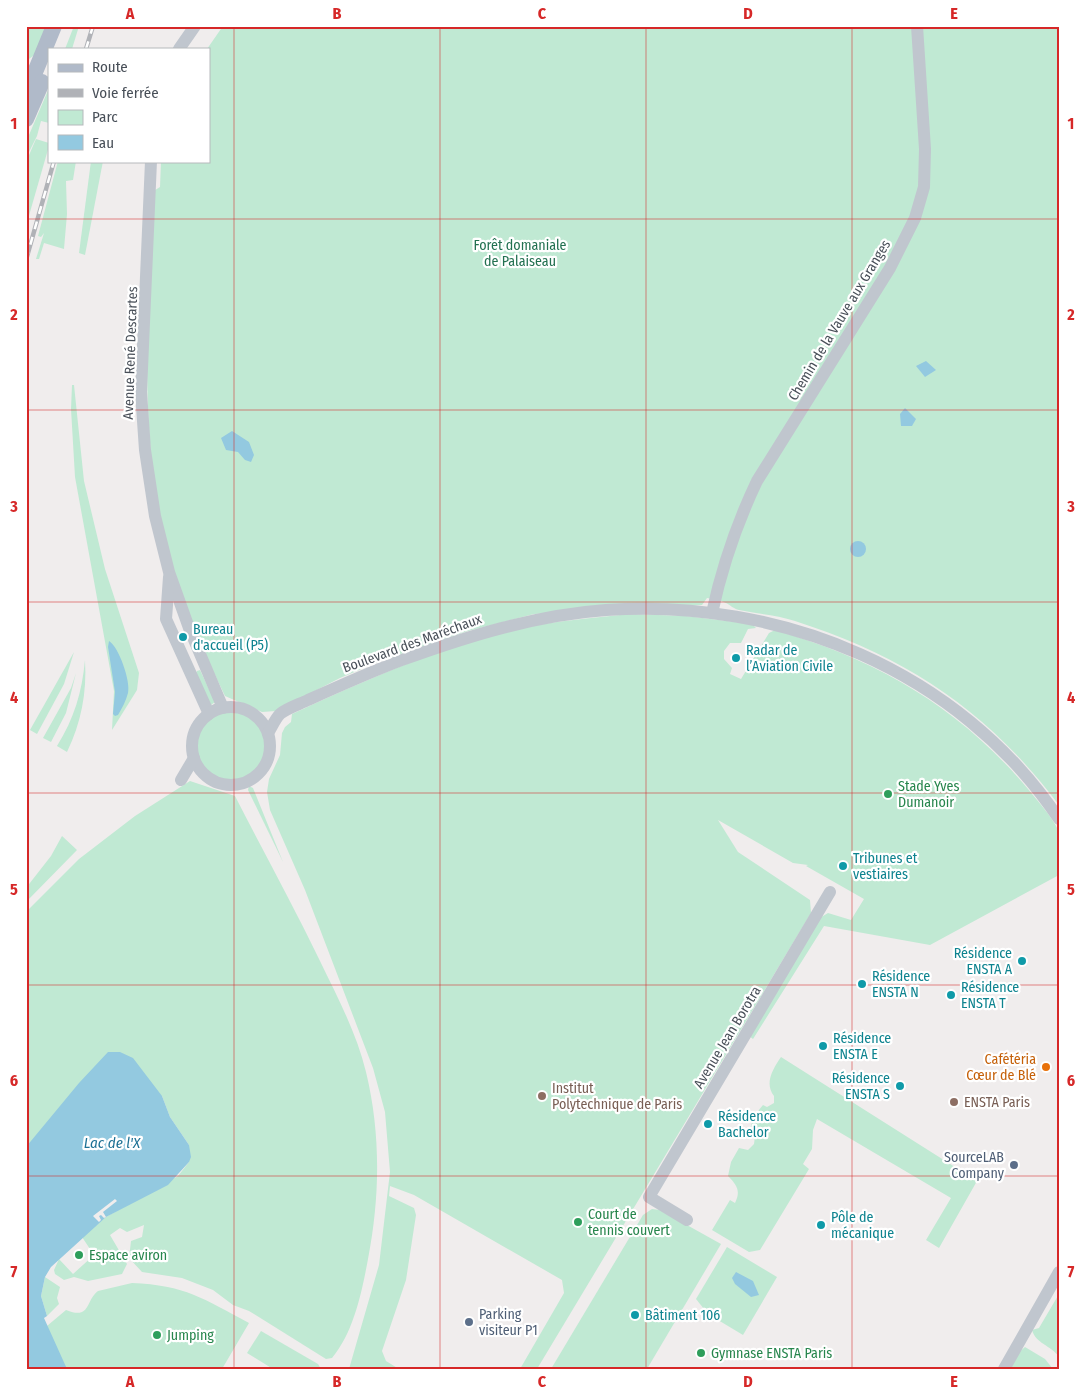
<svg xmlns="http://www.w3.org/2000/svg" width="1085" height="1395" viewBox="0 0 1085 1395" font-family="'Fira Sans Condensed',sans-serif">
<rect width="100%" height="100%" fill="#f0eded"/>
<g fill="#c0e9d3">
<path d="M26,26h23l-13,28 -10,7z"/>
<path d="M74,26h5l-7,23h-7z"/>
<path d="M223,26h836v779c-71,-94 -152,-148 -264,-184 -18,-6 -37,-7 -56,-11 -5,-1 -9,-5 -13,-7 -6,-3 -13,-4 -19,-5l-5,7 -168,9 -66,17 -85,29 -43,18 -64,33 -14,1 -37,-16c-29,-61 -55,-123 -67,-189 -18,-104 -9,-210 -6,-315l8,-5 1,-26h48l-2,-112z"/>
<path d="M49,88v35l-8,-2 -4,15 -11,22v-16z"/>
<path d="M36,139l13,4v3l-23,80v-64z"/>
<path d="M58,161h18l-3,19 -7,1 1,33 -3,35 -20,-6 -5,16h-3l8,-26 -3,4 -3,-1z"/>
<path d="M91,161h12l-18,94 -6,-2z"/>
<path d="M72,385h2l10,96 21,88 34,104 -2,17 -25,40 2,-39 -39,-214 -4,-68z"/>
<path d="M630,614l56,2 66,8 4,4 -8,1 -7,14h-11l-6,8v8l8,9 -2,6 11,5 28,-46 6,-3c103,30 184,77 253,159 8,10 28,32 31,44 3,12 0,29 0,42l-129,70 -106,-19 -71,113 -4,-3 69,-117 10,-6 23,7 13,-21 -58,-33 2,-1 -15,-2 -75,-43 20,32 72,48 1,13 -274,456h-17l44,-76 -2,-13 -148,-85 -24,-9 -1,10 25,12 2,7 -10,65 -24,71 4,10 13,8h-50l30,-104 11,-93 -5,-60 -12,-44 -68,-178 -35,-80 -3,-18 2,-13 11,-24 2,-22 3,-6 6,-5 1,-8c72,-33 144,-66 221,-84 39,-9 78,-12 117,-16z"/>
<path d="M74,652l-10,32 -27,50 -7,-4z"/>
<path d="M85,660c2,33 -4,63 -18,92l-10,-6c17,-27 25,-54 28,-86z"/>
<path d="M200,670l15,32 -4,3 -15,-32 1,-2z"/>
<path d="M76,673l-10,40 -15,29 -8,-4 28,-50z"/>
<circle cx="231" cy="746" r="34"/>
<path d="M190,781l45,15c28,55 58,109 85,165 17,35 37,73 46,111 15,62 14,125 2,187 -6,32 -14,73 -36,99l-6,1 -77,-48 -16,-6 -20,-15 -31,-12 -40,-6 -13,-14 2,-17 11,-4 2,-12 -17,7 -7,-4 -10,7 17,29 -5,10 -34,7 -14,-4 -10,3 -9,-6 -1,-4 5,-11 14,15 21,-19 -12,-18 24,-20 72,-41 11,-14v-17l-19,-28 -8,-21 -136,51v-235l53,-53 56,-43z"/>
<path d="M249,786l4,2 30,74 -35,-72z"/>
<path d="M62,836l15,14 -51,52v-14l25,-32z"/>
<path d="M781,1057l196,124 -38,67 -13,-8 25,-42 -134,-79 -4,11 -1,19 -9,15 6,5 -49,81 -11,2 -37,-22 18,-30 5,3c6,-12 2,-18 -7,-27l3,-14 8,-14 9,2 6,-6 1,-8 -5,-4c1,-11 6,-19 13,-27l4,2 7,-4v-7c-10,-13 -1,-27 7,-39z"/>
<path d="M652,1209l8,1 61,34 -74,125h-96l92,-154z"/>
<path d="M727,1247l50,30 -34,58 -35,-21 -12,-15z"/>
<path d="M45,1277l15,10 -3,11 2,6 -12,12 -6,-20z"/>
<path d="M132,1283c53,2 72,16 117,40l-27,46h-156l-19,-43 19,-16c25,10 19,-9 32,-19z"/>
<path d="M1059,1294v63c-8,-12 -23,-13 -27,-27l7,-2z"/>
<path d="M261,1331l57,33 3,5h-48l-26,-16z"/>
<path d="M1025,1347l20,12 8,10h-43l7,-15z"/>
</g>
<g fill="#93c9e0">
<path d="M926,361l10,9 -11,7 -9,-11z"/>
<path d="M905,408l11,11 -4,7h-11l-1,-12z"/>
<path d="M232,431l17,11 5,13 -3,7 -6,-2 -7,-8 -12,-2 -5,-12z"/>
<circle cx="858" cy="549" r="8"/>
<path d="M109,641c10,6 22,41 19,52 -2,8 -6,15 -10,22l-3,1 -2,-2 2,-22 -7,-45z"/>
<path d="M108,1052h12l13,6 29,38 8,21 19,28 2,12 -2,5 -21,23 -62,32 -55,50 -6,10 -4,19 6,20 -3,2 23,51h-41v-222l53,-64z"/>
<path d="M736,1272l17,9 6,14 -8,2 -16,-13 -3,-6z"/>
</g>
<path fill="#f0eded" d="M115,1199l2,2 -14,11 3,5 -2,1 -3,-3 -2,1 2,4 -2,2 -6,-6z"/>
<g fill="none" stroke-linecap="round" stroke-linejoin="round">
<g stroke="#c0c6ce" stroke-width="12">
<path d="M179,49l16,-23"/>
<path d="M151,161l-10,231 4,58 10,66 14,56 20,56 34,80"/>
<path d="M169,577l-3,42 43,95"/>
<path d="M712,613c10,-46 25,-90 45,-132l133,-213 25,-50 9,-31 1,-38 -8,-123"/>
<circle cx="231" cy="746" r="39"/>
<path d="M268,733c4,-6 7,-14 12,-19 7,-6 20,-10 28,-14 31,-14 62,-28 94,-40 66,-24 134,-45 204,-50 174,-12 353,60 453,209"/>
<path d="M181,780l13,-22"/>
<path d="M687,1220l-38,-23 181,-305"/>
<path d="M1004,1369l55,-97"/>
</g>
<g stroke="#b0bac9" stroke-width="16">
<path d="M26,94l28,-68"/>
<path d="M26,119l16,-37"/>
</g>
<defs>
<g id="rail">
<path d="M86,49l7,-23"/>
<path d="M26,260l28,-99"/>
</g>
</defs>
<use href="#rail" stroke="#b0b2b7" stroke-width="4.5"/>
<use href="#rail" stroke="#fff" stroke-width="2.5" stroke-dasharray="8" stroke-linecap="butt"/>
</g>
<path fill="none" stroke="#d62828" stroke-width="1" stroke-opacity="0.55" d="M234,26v1343M440,26v1343M646,26v1343M852,26v1343M26,219h1033M26,410h1033M26,602h1033M26,793h1033M26,985h1033M26,1176h1033"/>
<g fill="#0f9aa8" stroke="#fff" stroke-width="2">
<circle cx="183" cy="637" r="5"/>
<circle cx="736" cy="658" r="5"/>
<circle cx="843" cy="866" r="5"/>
<circle cx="1022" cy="961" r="5"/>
<circle cx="862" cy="984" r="5"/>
<circle cx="951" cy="995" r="5"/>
<circle cx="823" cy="1046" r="5"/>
<circle cx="900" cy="1086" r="5"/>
<circle cx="708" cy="1124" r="5"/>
<circle cx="821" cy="1225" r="5"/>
<circle cx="635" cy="1315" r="5"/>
</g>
<g fill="#2e9e5b" stroke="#fff" stroke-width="2">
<circle cx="888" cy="794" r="5"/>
<circle cx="578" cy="1222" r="5"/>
<circle cx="79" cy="1255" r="5"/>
<circle cx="157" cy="1335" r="5"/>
<circle cx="701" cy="1353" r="5"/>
</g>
<circle fill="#e8710a" stroke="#fff" stroke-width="2" cx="1046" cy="1067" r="5"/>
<g fill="#8d6e63" stroke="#fff" stroke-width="2">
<circle cx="542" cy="1096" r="5"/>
<circle cx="954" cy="1102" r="5"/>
</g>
<g fill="#5c6f8a" stroke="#fff" stroke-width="2">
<circle cx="1014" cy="1165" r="5"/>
<circle cx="469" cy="1322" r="5"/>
</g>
<g text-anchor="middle" stroke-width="4.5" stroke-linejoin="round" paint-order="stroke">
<g font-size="14" fill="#227050" stroke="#fff">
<text x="520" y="250">Forêt domaniale<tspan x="520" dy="16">de Palaiseau</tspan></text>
</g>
<g font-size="14" fill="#484f58" stroke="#fff">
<text transform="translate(839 320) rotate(-59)" y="5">Chemin de la Vauve aux Granges</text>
<text transform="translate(130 353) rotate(-88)" y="5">Avenue René Descartes</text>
<text transform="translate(412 643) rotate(-20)" y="5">Boulevard des Maréchaux</text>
<text transform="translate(727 1037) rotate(-59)" y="5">Avenue Jean Borotra</text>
</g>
<g font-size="14" fill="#0d838f" stroke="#fff" text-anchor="start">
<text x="193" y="634">Bureau<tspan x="193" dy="16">d'accueil (P5)</tspan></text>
<text x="746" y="655">Radar de<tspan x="746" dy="16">l’Aviation Civile</tspan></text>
<text x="853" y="863">Tribunes et<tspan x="853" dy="16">vestiaires</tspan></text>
<text x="1012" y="958" text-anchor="end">Résidence<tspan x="1012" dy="16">ENSTA A</tspan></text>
<text x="872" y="981">Résidence<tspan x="872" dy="16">ENSTA N</tspan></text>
<text x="961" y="992">Résidence<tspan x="961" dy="16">ENSTA T</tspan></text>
<text x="833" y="1043">Résidence<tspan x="833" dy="16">ENSTA E</tspan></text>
<text x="890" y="1083" text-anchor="end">Résidence<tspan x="890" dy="16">ENSTA S</tspan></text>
<text x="718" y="1121">Résidence<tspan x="718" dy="16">Bachelor</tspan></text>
<text x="831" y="1222">Pôle de<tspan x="831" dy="16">mécanique</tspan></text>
<text x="645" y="1320">Bâtiment 106</text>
</g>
<g font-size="14" fill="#27864d" stroke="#fff" text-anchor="start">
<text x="898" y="791">Stade Yves<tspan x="898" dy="16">Dumanoir</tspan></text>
<text x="588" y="1219">Court de<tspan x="588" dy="16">tennis couvert</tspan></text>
<text x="89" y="1260">Espace aviron</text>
<text x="167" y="1340">Jumping</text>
<text x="711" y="1358">Gymnase ENSTA Paris</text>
</g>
<g font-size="14" fill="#c56008" stroke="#fff" text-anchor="end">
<text x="1036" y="1064">Cafétéria<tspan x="1036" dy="16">Cœur de Blé</tspan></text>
</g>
<g font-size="14" fill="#785e54" stroke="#fff" text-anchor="start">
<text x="552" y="1093">Institut<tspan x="552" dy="16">Polytechnique de Paris</tspan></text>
<text x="964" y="1107">ENSTA Paris</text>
</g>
<g font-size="14" fill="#4e5e75" stroke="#fff" text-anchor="end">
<text x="1004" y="1162">SourceLAB<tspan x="1004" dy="16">Company</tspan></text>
<text x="479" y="1319" text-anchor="start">Parking<tspan x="479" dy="16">visiteur P1</tspan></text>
</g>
<g font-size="15" font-style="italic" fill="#1d7195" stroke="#fff">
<text x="112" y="1148">Lac de l'X</text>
</g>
</g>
<rect width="1085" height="1395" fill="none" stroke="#ffffff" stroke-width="55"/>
<rect x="48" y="48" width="162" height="115" fill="#ffffff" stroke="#b6b9bc"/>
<rect x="58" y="64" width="25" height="8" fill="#b0bac9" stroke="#b6b9bc"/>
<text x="92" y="72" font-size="15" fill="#484f58">Route</text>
<rect x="58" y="89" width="25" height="8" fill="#b0b2b7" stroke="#b6b9bc"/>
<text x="92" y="98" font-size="15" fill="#484f58">Voie ferrée</text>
<rect x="58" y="110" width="25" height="15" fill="#c0e9d3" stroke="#b6b9bc"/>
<text x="92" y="122" font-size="15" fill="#484f58">Parc</text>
<rect x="58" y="135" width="25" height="15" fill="#93c9e0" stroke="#b6b9bc"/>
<text x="92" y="148" font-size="15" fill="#484f58">Eau</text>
<rect x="28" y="28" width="1030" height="1340" fill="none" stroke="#d62828" stroke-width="2"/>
<g font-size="16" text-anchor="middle" font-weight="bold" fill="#d62828">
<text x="130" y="19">A</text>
<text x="337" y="19">B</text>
<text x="542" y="19">C</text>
<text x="748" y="19">D</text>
<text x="954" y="19">E</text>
<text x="14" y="129">1</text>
<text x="1071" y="129">1</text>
<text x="14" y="320">2</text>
<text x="1071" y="320">2</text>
<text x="14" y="512">3</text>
<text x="1071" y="512">3</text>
<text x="14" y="703">4</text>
<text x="1071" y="703">4</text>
<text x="14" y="895">5</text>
<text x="1071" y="895">5</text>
<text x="14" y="1086">6</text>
<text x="1071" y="1086">6</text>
<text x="14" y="1277">7</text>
<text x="1071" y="1277">7</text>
<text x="130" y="1387">A</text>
<text x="337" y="1387">B</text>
<text x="542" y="1387">C</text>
<text x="748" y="1387">D</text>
<text x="954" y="1387">E</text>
</g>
</svg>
